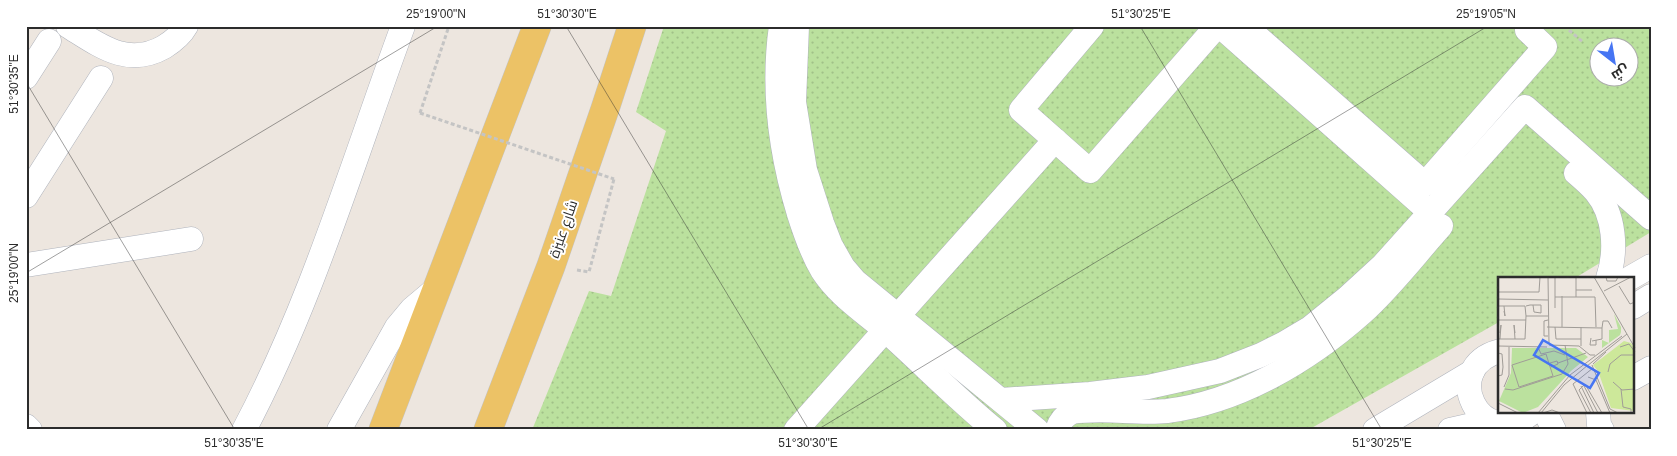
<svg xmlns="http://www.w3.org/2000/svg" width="1677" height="456" viewBox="0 0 1677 456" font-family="Helvetica,Cairo,sans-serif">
<defs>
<pattern id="grass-dots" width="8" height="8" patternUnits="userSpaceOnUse" patternTransform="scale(1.25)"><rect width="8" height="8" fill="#bbe19e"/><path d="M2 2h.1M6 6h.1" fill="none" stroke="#a1c188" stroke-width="1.8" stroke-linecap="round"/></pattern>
</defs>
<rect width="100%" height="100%" fill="#ede6df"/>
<path fill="url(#grass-dots)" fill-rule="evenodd" d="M664,26h987v206l-76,46h-75l-1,44 -191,108h-776l57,-139 22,5 55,-165 -30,-19zM1600,48h30v30h-30z"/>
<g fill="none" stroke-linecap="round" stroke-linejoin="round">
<defs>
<g id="minor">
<path d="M68,26c31,19 59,42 96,21 8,-5 17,-12 22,-21"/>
<path d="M781,26c-9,64 -1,126 18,188 6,19 13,39 23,56 16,25 41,41 63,60 37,33 72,69 110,100"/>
<path d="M797,26l-3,76 11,68 17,53 9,23 12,21 12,14 182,149"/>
<path d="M1092,26l-71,84 69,61 127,-145"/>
<path d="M1220,26l211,187"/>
<path d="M1245,26l180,158 120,-137 -18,-17 4,-4"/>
<path d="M26,77l23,-36"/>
<path d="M1576,173c7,6 14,12 20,19 19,23 21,59 12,86"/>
<path d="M26,196l75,-118"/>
<path d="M26,265l165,-26"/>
<path d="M1630,278l21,-12"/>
<path d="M1633,307l18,-11"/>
<path d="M1500,351c-62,16 -20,104 33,61"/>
<path d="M1633,378l18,-10"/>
<path d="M1001,400l89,-6 58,-7 72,-16 41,-16 22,-11 27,-16 37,-30 36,-33 142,-158 126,111"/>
<path d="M1545,412l9,18"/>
<path d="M1598,412l1,13 3,5"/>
<path d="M26,426l4,4"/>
<path d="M244,430c68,-128 109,-269 159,-404"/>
<path d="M339,430l58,-103 15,-18 25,-21"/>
<path d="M796,430l259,-290"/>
<path d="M1057,430c3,-9 7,-14 15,-18 31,-5 64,2 95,-1 72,-9 141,-50 195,-98 29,-26 53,-58 79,-87"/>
<path d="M1375,430l97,-58"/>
<path d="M1450,430l40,-9"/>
</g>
<g id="major">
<path d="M383,430l154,-404"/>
<path d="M488,430l63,-164 54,-157 27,-83"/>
</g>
</defs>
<use href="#minor" stroke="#afb3bc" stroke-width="25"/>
<use href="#major" stroke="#c4c4c4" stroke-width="29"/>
<g stroke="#c4c4c4" stroke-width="3" stroke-dasharray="4 2.5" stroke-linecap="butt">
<path d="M1564,26l19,16"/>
<path d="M420,113l29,-87"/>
<path d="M577,270l12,2 25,-93"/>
</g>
<use href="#minor" stroke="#fff" stroke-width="24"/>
<use href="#major" stroke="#ecc266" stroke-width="28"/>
<path stroke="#c4c4c4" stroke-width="3" stroke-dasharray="4 2.5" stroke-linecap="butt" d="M420,113l194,66"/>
</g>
<path fill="none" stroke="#2c2c2c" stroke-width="1" stroke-opacity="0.45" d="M566,26l243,404M1140,26l242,404M26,82l209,348M26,273l412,-247M817,430l671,-404"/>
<g text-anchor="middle" stroke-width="4" stroke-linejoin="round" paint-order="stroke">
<g font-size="14" fill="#2c2c2c" stroke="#fff">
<text transform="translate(563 229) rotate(-71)" y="5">شارع عنيزة</text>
</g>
</g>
<g transform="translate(1498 277)">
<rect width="136" height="136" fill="#ede6df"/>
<path d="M14,71h64l12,9 -17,14 -33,36 -15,6 -24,-12 12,-28z" fill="#bbe19e"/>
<path d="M116,37l7,13v5l-1,3 -18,13v-8l7,3v-13l9,-1z" fill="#bbe19e"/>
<path d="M126,64l7,2 4,6 -1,62 -23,-3 -13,-37 -5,-6z" fill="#cde89a"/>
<path fill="none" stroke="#a09c97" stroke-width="1" d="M50,0l1,67M96,0l41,71M108,0l1,4h9l2,-4M121,9l11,18 5,-2M78,13h16M106,14l27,-14M0,15h41l1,-15M57,20h40l1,30M78,20v-20h3M0,22l50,1M0,29h27l1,10 -1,23h-27M6,29l1,10 -1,-5M28,29l4,-1h11v8l-7,-1 -1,-7M57,31v-31M28,39h22M0,43h28M50,43l-4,1v15h4M49,50l55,1v11l-10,2M57,50l1,12h25M64,50v-31M83,50v19M104,51l1,-7h5l4,7M2,56l1,-8 -1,14M17,56l-1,-8 1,14M93,61l-1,7h6v-5M51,68l30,1 11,9h5M0,69l49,1M40,70l3,7 13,-3 11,4M122,70l9,-3 6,8M0,76l4,1 1,13 -1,8 -4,1M48,77l7,22 -34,11 -7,-22zM52,86l7,-2 1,3 -7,3M60,86l28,-10M95,87l13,-12M94,88l18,44 8,4h17M89,89l40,-32M110,95l2,-8 11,-9h14M90,100l8,3 14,33M115,105l9,8 13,-1M85,107l15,29M83,109l13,27M6,110l5,-12v-28M7,112l8,1 49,-16 6,-10 -3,-19M123,112l2,18 8,2v4M0,126l20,10M40,136l32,-38 52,-39M43,136l23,-28 24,-20M45,136l9,-3 8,3M89,136l-14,-29 20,-16M93,136l-12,-23 6,-6 17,29"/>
<path fill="#4675f3" fill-opacity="0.15" stroke="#4675f3" stroke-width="2.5" d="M45,63l56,33 -9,15 -56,-33z"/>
<rect width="136" height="136" fill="none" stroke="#2c2c2c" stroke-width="2.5"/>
</g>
<rect width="1677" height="456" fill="none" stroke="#ffffff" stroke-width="55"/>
<g transform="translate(1614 62) rotate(149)"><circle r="24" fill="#ffffff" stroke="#ababab"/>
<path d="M0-4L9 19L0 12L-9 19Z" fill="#4675f3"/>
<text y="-8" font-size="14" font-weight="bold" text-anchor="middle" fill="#2c2c2c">ش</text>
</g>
<rect x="28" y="28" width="1622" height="400" fill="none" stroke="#2c2c2c" stroke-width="2"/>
<g font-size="12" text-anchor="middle" fill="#2c2c2c">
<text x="436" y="18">25°19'00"N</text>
<text x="567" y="18">51°30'30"E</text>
<text x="1141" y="18">51°30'25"E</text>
<text x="1486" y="18">25°19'05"N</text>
<text transform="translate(14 84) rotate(-90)" y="4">51°30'35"E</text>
<text transform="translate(14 273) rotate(-90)" y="4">25°19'00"N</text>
<text x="234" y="447">51°30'35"E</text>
<text x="808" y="447">51°30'30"E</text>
<text x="1382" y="447">51°30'25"E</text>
</g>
</svg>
